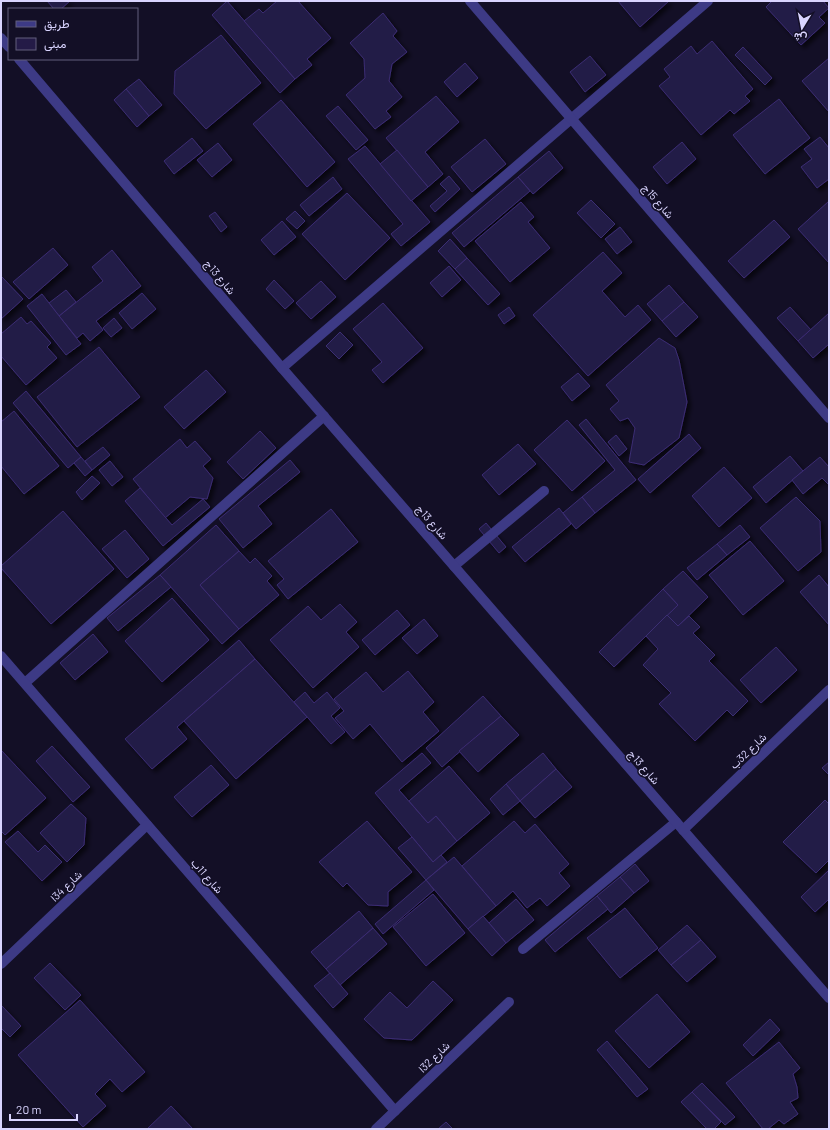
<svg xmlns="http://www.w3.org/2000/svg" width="830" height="1130" viewBox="0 0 830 1130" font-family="Barlow,Vazirmatn,sans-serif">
<defs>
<filter id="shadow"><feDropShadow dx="3.5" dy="3.5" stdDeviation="2" flood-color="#0009"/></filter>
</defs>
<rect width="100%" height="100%" fill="#130f26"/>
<g fill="#241b47" stroke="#3b2d73" filter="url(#shadow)">
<path d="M47,1h23l-9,8h-7z"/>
<path d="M227,1l68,78 -15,14 -68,-78z"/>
<path d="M277,1h21l33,37 -24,21 5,6 -17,14 -51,-58 15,-12 4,4z"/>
<path d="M618,1h51l-29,26z"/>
<path d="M772,1h51l6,7 -10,9 6,6 -24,22 -35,-38z"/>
<path d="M383,13l14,18 -4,5 14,16 -15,12 -3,17 13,16 -16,14 5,6 -16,12 -29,-34 19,-17 -1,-19 -14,-16z"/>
<path d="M221,35l40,48 -55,46 -32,-35 1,-23z"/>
<path d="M712,41l41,48 -8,7 5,5 -16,13 -4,-4 -29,25 -42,-49 11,-9 -6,-8 27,-23 6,8z"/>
<path d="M743,47l29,31 -7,7 -30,-30z"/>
<path d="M590,56l16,19 -21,17 -15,-20z"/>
<path d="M829,58v54l-27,-31z"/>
<path d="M465,63l13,15 -21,19 -13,-15z"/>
<path d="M139,79l23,26 -13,11 -23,-27z"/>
<path d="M126,89l23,27 -12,11 -23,-27z"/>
<path d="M436,96l23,26 -34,30 18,22 -15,13 -42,-49z"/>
<path d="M779,99l31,39 -45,36 -32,-39z"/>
<path d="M281,100l54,62 -28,25 -54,-63z"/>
<path d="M338,106l30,34 -12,10 -30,-34z"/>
<path d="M820,137l9,11v31l-12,9 -16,-21 11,-8 -8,-10z"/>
<path d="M192,138l11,13 -29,23 -10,-13z"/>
<path d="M485,139l21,25 -34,28 -21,-25z"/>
<path d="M682,142l14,17 -29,25 -14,-17z"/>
<path d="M218,143l14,17 -20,17 -15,-17z"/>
<path d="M365,146l65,76 -29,24 -10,-12 12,-10 -55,-65z"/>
<path d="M397,150l31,37 -17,14 -31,-37z"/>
<path d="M549,151l14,17 -30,26 -15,-17z"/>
<path d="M449,176l11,13 -25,23 -5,-6 17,-15 -7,-7z"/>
<path d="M333,177l9,12 -33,27 -9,-11z"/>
<path d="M518,177l12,14 -66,56 -12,-14z"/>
<path d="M347,193l43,45 -45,42 -43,-46z"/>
<path d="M591,200l24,24 -14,14 -24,-25z"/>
<path d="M829,201v62l-31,-34z"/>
<path d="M521,202l13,15 -6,5 22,26 -40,34 -35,-41z"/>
<path d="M295,211l10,10 -8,8 -11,-10z"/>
<path d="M215,212l12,15 -6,5 -12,-16z"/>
<path d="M774,220l16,17 -46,41 -16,-17z"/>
<path d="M282,221l14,16 -22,18 -13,-15z"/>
<path d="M620,227l12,15 -15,12 -12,-15z"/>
<path d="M450,239l17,19 -12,11 -17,-18z"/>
<path d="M53,248l15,17 -39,34 -16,-17z"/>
<path d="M112,250l29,36 -45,35 7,9 -13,11 -7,-8 -6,5 -18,-22 44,-35 -11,-14z"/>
<path d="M603,252l19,21 -20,18 23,26 13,-12 13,15 -63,56 -55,-61z"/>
<path d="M467,258l33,36 -12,11 -33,-36z"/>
<path d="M449,266l12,14 -19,17 -12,-14z"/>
<path d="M2,277l21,22 -22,20v-41z"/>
<path d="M274,280l20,21 -9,8 -19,-20z"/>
<path d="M321,281l15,16 -25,22 -15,-16z"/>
<path d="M669,285l15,17 -22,19 -15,-17z"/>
<path d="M66,290l10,12 -17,14 -10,-13z"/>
<path d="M142,293l14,16 -24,20 -13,-16z"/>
<path d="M42,294l39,50 -15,11 -39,-49z"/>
<path d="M684,302l14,15 -22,20 -14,-16z"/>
<path d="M383,303l40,45 -40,35 -11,-13 10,-8 -29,-33z"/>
<path d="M509,307l6,9 -11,8 -6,-9z"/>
<path d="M790,307l21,23 -13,11 -21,-23z"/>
<path d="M829,313v31l-16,14 -15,-17z"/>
<path d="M21,317l6,7 4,-3 20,22 -4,4 10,11 -31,27 -25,-29v-22z"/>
<path d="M114,318l8,10 -11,9 -8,-9z"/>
<path d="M340,332l13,13 -14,14 -13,-13z"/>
<path d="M659,338l16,10 4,12 8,42 -8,36 -35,27 -15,-3 6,-34 -7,-10 -8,3 -10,-12 9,-8 -13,-16z"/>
<path d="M99,347l41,50 -63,50 -40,-50z"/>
<path d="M206,370l20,22 -42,37 -20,-22z"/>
<path d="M578,373l12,13 -18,15 -11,-14z"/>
<path d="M26,391l55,66 -13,11 -55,-65z"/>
<path d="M14,411l45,55 -35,28 -23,-28v-44z"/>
<path d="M586,419l50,61 -41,33 -13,-16 33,-27 -36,-45z"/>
<path d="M567,420l38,41 -33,30 -38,-41z"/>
<path d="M260,431l16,17 -33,31 -16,-17z"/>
<path d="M689,434l12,14 -51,45 -12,-14z"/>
<path d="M616,435l11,14 -8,7 -11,-14z"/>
<path d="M180,439l7,9 8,-7 16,18 -8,7 10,12 -6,21 -17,-2 -25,21 -32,-39z"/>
<path d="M518,444l18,20 -37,31 -17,-20z"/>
<path d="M103,447l7,8 -18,15 -7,-9z"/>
<path d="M790,456l13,15 -37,32 -13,-16z"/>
<path d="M81,457l11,13 -7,6 -11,-13z"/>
<path d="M820,457l9,10v18l-7,-7 -19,16 -11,-14z"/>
<path d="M290,460l10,12 -42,34 14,18 -29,24 -24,-29z"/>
<path d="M110,461l13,16 -11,9 -13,-16z"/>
<path d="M724,467l28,31 -33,29 -27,-31z"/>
<path d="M92,476l8,7 -18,17 -6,-8z"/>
<path d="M140,488l32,37 31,-26 7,8 -47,39 -38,-45z"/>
<path d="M582,497l13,16 -19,16 -13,-16z"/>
<path d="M796,497l24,24 1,31 -23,19 -38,-43z"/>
<path d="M559,508l12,16 -46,38 -13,-15z"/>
<path d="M331,509l27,33 -70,57 -11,-14 7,-6 -16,-18z"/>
<path d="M63,511l51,58 -63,55 -50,-56v-2z"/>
<path d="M486,523l20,24 -7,6 -20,-24z"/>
<path d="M216,525l23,26 -39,34 39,44 -17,15 -62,-69z"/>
<path d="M740,525l10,12 -23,18 -10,-11z"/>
<path d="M125,530l24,29 -22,19 -25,-29z"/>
<path d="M750,541l34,40 -41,34 -34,-40z"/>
<path d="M717,544l10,11 -30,25 -10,-12z"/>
<path d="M239,551l11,12 5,-5 17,18 -5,5 12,14 -40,34 -39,-44z"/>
<path d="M683,571l25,26 -30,29 -11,-11 11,-10 -15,-16z"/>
<path d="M160,575l11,12 -53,44 -11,-13z"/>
<path d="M819,575l10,12v38l-29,-33z"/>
<path d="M663,589l15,16 -64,62 -15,-15z"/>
<path d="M172,598l37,42 -47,42 -37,-41z"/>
<path d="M340,604l17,18 -11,10 13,15 -46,41 -43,-48 38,-34 13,14z"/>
<path d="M397,610l13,15 -35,30 -13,-15z"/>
<path d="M667,615l11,11 11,-10 11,11 -7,6 22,22 -6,6 39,40 -15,15 -6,-6 -32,31 -36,-37 12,-11 -28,-28 15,-16 -12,-13z"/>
<path d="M424,619l14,17 -21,18 -15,-16z"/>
<path d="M93,634l15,18 -33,28 -15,-17z"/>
<path d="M239,640l16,19 -78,68 10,12 -35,30 -27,-30z"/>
<path d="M776,647l21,23 -36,33 -21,-23z"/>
<path d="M255,659l52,58 -71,62 -52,-58z"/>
<path d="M408,671l26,31 -11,10 16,19 -37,31 -32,-38 -17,15 -18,-21 9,-7 -10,-12 32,-27 17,20z"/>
<path d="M305,692l9,11 13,-11 13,16 -9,8 14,16 -14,12 -37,-42z"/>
<path d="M483,696l18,20 -59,51 -16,-19z"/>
<path d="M501,716l18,19 -41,37 -19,-21z"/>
<path d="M52,746l38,41 -17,15 -37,-41z"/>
<path d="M1,750l45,48 -41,37 -4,-4z"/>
<path d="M422,753l9,10 -32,27 29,33 8,-7 21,25 -24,21 -58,-69z"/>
<path d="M543,753l13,16 -36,32 -14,-17z"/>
<path d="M829,762v13l-7,-7z"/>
<path d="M211,765l18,20 -37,32 -18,-20z"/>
<path d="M449,766l41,47 -33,28 -21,-25 -8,7 -19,-22z"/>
<path d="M556,769l16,18 -37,31 -15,-17z"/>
<path d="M506,784l14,17 -17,14 -13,-16z"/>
<path d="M825,800l4,4v56l-13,13 -33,-31z"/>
<path d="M71,804l15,14 -2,27 -17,17 -27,-29z"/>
<path d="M367,821l45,51 -24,20v14l-20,-1 -21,-22 -4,4 -24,-25z"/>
<path d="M514,821l11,12 10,-9 34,40 -10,9 11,13 -23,20 -7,-8 -13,10 -14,-17 -17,15 -34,-40z"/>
<path d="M18,831l20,21 7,-7 17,17 -20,19 -37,-39z"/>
<path d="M412,837l21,25 8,-7 6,7 -21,18 -28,-32z"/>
<path d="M454,857l42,49 -28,23 -42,-49z"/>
<path d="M635,864l14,17 -15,12 -14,-16z"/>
<path d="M829,870v29l-14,13 -14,-15z"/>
<path d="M620,877l14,16 -23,20 -14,-17z"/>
<path d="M426,880l8,10 -51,44 -8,-10z"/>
<path d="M433,894l32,39 -39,33 -33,-39z"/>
<path d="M597,896l11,13 -53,43 -10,-12z"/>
<path d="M516,899l18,21 -28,23 -17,-20z"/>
<path d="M625,908l33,40 -38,30 -33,-40z"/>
<path d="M359,911l14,17 -47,41 -15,-17z"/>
<path d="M483,916l23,27 -14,13 -24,-27z"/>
<path d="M687,925l14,15 -30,25 -13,-15z"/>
<path d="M373,928l14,16 -47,41 -14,-16z"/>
<path d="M701,940l15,17 -29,25 -16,-17z"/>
<path d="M50,963l31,32 -16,15 -31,-32z"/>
<path d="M330,973l18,21 -15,14 -19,-22z"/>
<path d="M433,981l20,19 -41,40 -28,-2 -20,-19 26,-27 17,16z"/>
<path d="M657,994l33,38 -41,36 -34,-37z"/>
<path d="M80,1000l65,72 -23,20 -12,-13 -15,15 11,12 -23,21 -65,-72z"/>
<path d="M1,1005l20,21 -11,11 -9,-9z"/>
<path d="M770,1019l10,11 -27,26 -10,-11z"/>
<path d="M607,1041l41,48 -11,8 -40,-47z"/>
<path d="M779,1042l21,26 -7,6 4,13 1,11 -8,4 8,12 -14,10 -5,-4 -11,9h-5l-37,-46z"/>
<path d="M702,1083l33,34 -10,8 -33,-33z"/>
<path d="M692,1092l29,30 -7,7h-7l-26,-27z"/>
<path d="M171,1106l22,23h-46z"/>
<path d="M446,1122l7,7h-15z"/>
</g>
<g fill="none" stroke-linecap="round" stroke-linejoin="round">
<g stroke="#3d3a85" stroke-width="10">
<path d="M282,368l426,-367"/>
<path d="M454,566l90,-75"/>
<path d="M25,683l299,-267"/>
<path d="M523,949l153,-127"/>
</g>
<g stroke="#3d3a85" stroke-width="10">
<path d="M470,1l359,417"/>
<path d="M1,38l8,9"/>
<path d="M19,59l263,309 547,630"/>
<path d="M1,656l394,455"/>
<path d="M683,830l146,-140"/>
<path d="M1,964l146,-139"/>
<path d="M376,1129l133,-127"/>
</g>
</g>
<g text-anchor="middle" stroke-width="3" stroke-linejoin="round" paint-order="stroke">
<g font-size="11" fill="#d9d4ff" stroke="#130f26">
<text transform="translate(658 201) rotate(49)" y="4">شارع 15ج</text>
<text transform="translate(220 277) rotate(50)" y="4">شارع 13ج</text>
<text transform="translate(432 522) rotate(49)" y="4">شارع 13ج</text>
<text transform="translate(748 751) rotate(-44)" y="4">شارع 32ب</text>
<text transform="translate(644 767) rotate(49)" y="4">شارع 13ج</text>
<text transform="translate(207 876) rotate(49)" y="4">شارع 11ب</text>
<text transform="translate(66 886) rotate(-44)" y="4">شارع 34ا</text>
<text transform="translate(434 1057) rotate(-44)" y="4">شارع 32ا</text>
</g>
</g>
<rect width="830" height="1130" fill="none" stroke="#d9d4ff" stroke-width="4"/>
<rect x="8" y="8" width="130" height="52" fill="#130f26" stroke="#625e7d"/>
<rect x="16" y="21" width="20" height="6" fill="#3d3a85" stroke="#625e7d"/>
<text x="44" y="28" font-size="12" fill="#d9d4ff">طريق</text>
<rect x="16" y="38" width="20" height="12" fill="#241b47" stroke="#625e7d"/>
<text x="44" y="48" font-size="12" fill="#d9d4ff">مبنى</text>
<g transform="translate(802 28) rotate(190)" stroke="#130f26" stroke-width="3" paint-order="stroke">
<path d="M0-3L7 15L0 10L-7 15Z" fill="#d9d4ff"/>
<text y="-6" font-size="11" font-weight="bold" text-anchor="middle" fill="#d9d4ff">ش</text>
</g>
<path d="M10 1114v6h67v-6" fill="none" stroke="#d9d4ff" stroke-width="2"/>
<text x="16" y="1114" font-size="12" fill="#d9d4ff" stroke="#130f26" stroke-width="3" paint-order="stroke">20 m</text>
</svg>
